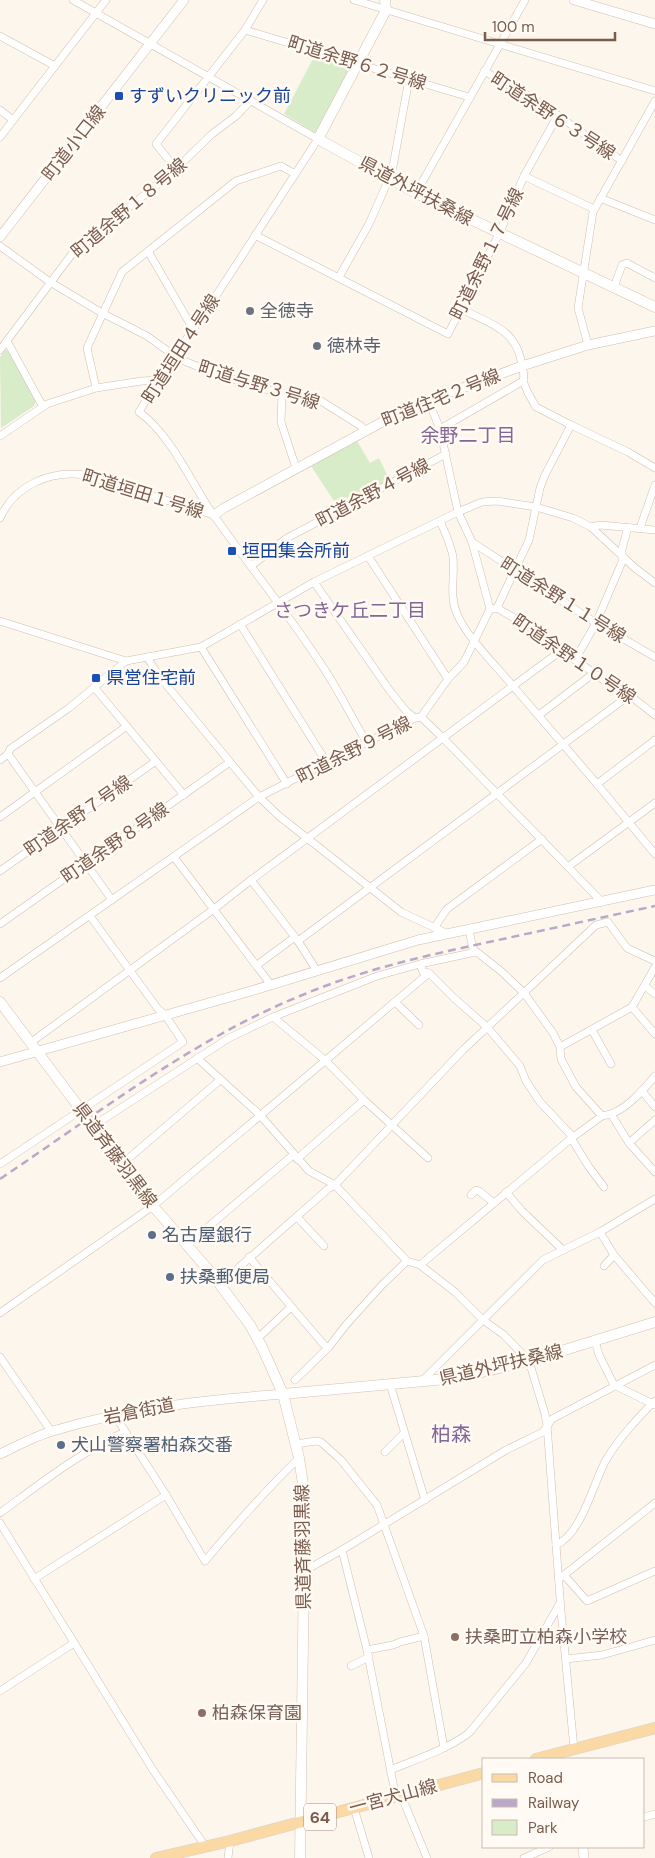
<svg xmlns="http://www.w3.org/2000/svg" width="655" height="1858" viewBox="0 0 655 1858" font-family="'DM Sans','Noto Sans JP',sans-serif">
<rect width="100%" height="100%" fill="#fdf6ec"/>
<g fill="#d8ecc9">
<path d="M315,55l33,10 2,4 -32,62 -4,1 -30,-18z"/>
<path d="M5,350l4,1 27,50 -2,5 -33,22 -1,-71z"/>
<path d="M357,441l13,22 9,-5 11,23 -52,26 -27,-41z"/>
</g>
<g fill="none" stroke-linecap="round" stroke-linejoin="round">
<defs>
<g id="minor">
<path d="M73,0l245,139 -108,166 -52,75 -19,32c31,22 51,68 71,98 37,53 78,103 113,157 16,24 29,51 44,76"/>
<path d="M354,0l301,91"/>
<path d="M245,30l224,67"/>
<path d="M0,36l55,30"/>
<path d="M484,71l58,33 80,57"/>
<path d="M0,110l13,10"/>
<path d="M0,137l106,-137"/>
<path d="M176,169l-20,-25 89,-114 18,-30"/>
<path d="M524,176l70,33"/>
<path d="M416,193l109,-193"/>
<path d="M600,198l55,22"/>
<path d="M255,235l193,99 51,-100 25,-58 34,-61"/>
<path d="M0,246l50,36 52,31 45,23 32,23 35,14 46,15 61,13 40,25 3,5"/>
<path d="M148,251l45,78"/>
<path d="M339,277l30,-53 23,-52 17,-93"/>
<path d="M614,287l8,-22 5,-2 28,15"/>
<path d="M461,309c30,15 56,20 61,57 1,6 3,9 1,15l5,12 8,14 35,18 57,27 27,16"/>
<path d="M7,341l36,66"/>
<path d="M588,345l-10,-37 15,-96 62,-111"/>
<path d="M0,350l72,-96 104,-85 36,-35 24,-18 15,-16"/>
<path d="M96,388l-9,-40 35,-76 114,-91 45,-15 14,8"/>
<path d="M282,393l-1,29 15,46"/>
<path d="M440,429l83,-48"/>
<path d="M0,436l47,-32 49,-16 46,-7 16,-1"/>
<path d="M0,518c15,-33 50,-48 85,-43l129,40"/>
<path d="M440,521c5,11 11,24 13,36 2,20 -4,38 4,57 9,22 40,53 56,72l49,-36"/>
<path d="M591,527l9,-2 55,5"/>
<path d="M640,528l15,-43"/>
<path d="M472,542l124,81 59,34"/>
<path d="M368,556l80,123"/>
<path d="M251,566l36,-28 159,-84"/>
<path d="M314,582l76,109 17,21 8,6"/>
<path d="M497,608l32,-68 11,-52 5,-13 26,-50"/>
<path d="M493,609l4,-1 36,21 94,68 6,1 22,17"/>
<path d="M0,621l126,40"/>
<path d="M240,624l87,139"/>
<path d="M201,647l86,137"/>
<path d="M147,657l12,19 71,86 29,35 20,19 122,96 47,22"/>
<path d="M575,660l21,-37 26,-61v-13l6,-22"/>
<path d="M94,687l90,108"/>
<path d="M539,715l55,-42"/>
<path d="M421,717l22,21 159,164"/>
<path d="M8,754l104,146"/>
<path d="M0,760l8,-6 2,-5 59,-41 57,-47 75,-14 113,-65 144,-70 24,-10 15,-1 39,6 37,11 18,9 44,41 20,15"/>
<path d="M597,784l58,-44"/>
<path d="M0,817l127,-91"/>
<path d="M174,857l97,128"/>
<path d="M569,866l86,-63"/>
<path d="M0,871l156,-110"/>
<path d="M251,880l47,61 19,30"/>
<path d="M0,924l230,-162"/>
<path d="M434,928l13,-19 95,-70"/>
<path d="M469,930l4,19 29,23 22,21 29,40 7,14 1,12 15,28 26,29"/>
<path d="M298,941l329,-244"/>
<path d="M420,964l3,8 6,1 25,25 33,29 33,39 6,15 14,21 33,35"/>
<path d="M257,965l38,-28"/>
<path d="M0,978l259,-181 156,-79 6,-1 27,-38 16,-17 26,-53 -18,-67 -14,-30 -18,-83 -12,-29"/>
<path d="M645,986l10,8"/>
<path d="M395,1002l24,23"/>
<path d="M632,1007l23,27"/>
<path d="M273,1017l104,-41 43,-12 56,-12"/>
<path d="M592,1030l19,34"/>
<path d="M30,1043l184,-134 37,-29 262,-194 84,98 58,70"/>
<path d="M560,1047l72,-40 23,-40"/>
<path d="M197,1058l63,57 49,56 26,14 72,76 13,4 35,27 28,28 21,15 25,26 16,53 2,11 14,186 13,138"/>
<path d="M642,1091l13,16"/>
<path d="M611,1114c18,-7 32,-24 44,-38"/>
<path d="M93,1126l136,-88 44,-21 52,43 39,40 64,58"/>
<path d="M571,1138l18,29 15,20"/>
<path d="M629,1143l26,-23"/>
<path d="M297,1159l67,-59"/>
<path d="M0,1164l183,-122 -18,-27 -7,-6 -68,-93"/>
<path d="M122,1164l98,-84"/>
<path d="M506,1192l16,19 41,39"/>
<path d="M471,1195l5,-5 3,1 15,12"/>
<path d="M297,1217l27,29"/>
<path d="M600,1232l14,23 41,48"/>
<path d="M188,1244l105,-89"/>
<path d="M249,1257l76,89 4,1"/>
<path d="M420,1265l153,-128 29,-21 9,-2 18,29 26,29"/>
<path d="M604,1266l10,-11"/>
<path d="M220,1284l108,-95 7,-4 128,-135 133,-125 12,-3 19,26 28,13"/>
<path d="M0,1313l153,-107 276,-233"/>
<path d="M257,1339l34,-32"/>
<path d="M595,1341l4,14 15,30 41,20"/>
<path d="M0,1357l51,74"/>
<path d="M295,1380l34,-33 16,-21 37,-41 25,-24"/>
<path d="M421,1382l122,-122 57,-28 55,-33"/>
<path d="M390,1384l35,116"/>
<path d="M114,1414l52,81 39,66c30,-36 61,-71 94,-103"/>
<path d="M296,1444l20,-3 5,1 20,18 36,45 47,131 20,112"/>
<path d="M385,1452l19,-19"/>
<path d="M0,1513c40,-29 80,-61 125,-81"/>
<path d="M0,1523l153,247 52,76"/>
<path d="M556,1545c26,-11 37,-62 50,-85 10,-18 34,-45 49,-59"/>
<path d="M342,1550l25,100 29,148"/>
<path d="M304,1571l38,-21 164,-100 37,-18 9,-13 103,-54"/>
<path d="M564,1575l23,26 68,-30"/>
<path d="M34,1579l132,-84"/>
<path d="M559,1579l96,-76"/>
<path d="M367,1650l26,-5 7,-3 24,-6"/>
<path d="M566,1659l36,-4 53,-15"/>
<path d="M351,1666l18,-9"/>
<path d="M0,1691l74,-48"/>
<path d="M390,1770c27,-11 56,-20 79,-37l57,-70 34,-60"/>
<path d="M401,1795l26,63"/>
<path d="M354,1808l15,50"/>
<path d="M644,1817l11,-3"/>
<path d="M228,1858l2,-17"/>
<path d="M524,1858l25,-11"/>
</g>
<g id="tertiary">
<path d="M574,0l81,24"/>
<path d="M0,237l184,-237"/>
<path d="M214,515l10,-7 184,-100 114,-42 66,-21 67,-14"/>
<path d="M0,1062l251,-71 167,-51 237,-50"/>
<path d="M0,1454c17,-8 35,-18 53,-23 75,-23 152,-31 230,-37"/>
<path d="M583,1847l1,11"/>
</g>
<g id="secondary">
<path d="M385,0l1,10 -68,129 98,54 239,114"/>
<path d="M0,1002l153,204 59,68 38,51 12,22 21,47 16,64 6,39 -5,361"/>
<path d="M283,1394l174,-16 72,-17 126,-39"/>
</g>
<g id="primary">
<path d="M536,1759l119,-31"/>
<path d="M156,1858l74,-17 254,-68"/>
</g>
</defs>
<use href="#minor" stroke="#d1beb0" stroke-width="8"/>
<use href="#tertiary" stroke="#d1beb0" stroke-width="10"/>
<use href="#secondary" stroke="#d6c0b0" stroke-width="11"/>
<use href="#primary" stroke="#dad1cd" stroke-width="12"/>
<use href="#minor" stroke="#fff" stroke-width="7"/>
<use href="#tertiary" stroke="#fff" stroke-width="9"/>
<use href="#secondary" stroke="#fff" stroke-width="10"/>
<use href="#primary" stroke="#fbd9a5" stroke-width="11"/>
<path stroke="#b9a8c9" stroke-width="2.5" stroke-dasharray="8 5" stroke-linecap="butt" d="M0,1179c97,-65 192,-139 300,-183 61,-26 124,-40 189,-54 55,-12 111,-24 166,-36"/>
</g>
<g fill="#1a4fb4" stroke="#fffaf3" stroke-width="2">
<rect x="114" y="91" width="10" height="10" rx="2.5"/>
<rect x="227" y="546" width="10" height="10" rx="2.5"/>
<rect x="91" y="673" width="10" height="10" rx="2.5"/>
</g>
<g fill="#6b7280" stroke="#fffaf3" stroke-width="2">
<circle cx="250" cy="311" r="5"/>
<circle cx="317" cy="346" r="5"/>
</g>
<g fill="#5c6f8a" stroke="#fffaf3" stroke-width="2">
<circle cx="152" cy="1235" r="5"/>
<circle cx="170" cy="1277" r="5"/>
<circle cx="61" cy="1445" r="5"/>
</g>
<g fill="#8d6e63" stroke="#fffaf3" stroke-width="2">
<circle cx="455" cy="1637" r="5"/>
<circle cx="202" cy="1713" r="5"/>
</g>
<g text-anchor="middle" stroke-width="5" stroke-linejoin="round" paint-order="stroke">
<rect fill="#fffaf3" stroke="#a28b7f" stroke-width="1" x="304" y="1803.5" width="32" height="27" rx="4"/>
<g font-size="16" font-weight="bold" fill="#7a5c4d">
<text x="320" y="1823">64</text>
</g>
<g font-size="18" fill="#7a5c4d" stroke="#fffaf3">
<text transform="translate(357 63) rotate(17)" y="6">町道余野６２号線</text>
<text transform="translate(553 116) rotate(33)" y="6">町道余野６３号線</text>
<text transform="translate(74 143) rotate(-52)" y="6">町道小口線</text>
<text transform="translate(416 191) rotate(28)" y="6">県道外坪扶桑線</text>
<text transform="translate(129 208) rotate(-40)" y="6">町道余野１８号線</text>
<text transform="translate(487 254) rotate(-64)" y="6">町道余野１７号線</text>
<text transform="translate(181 349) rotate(-57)" y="6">町道垣田４号線</text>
<text transform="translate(259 385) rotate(17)" y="6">町道与野３号線</text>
<text transform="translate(441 398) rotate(-22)" y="6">町道住宅２号線</text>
<text transform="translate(373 493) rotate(-28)" y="6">町道余野４号線</text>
<text transform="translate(143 494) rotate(17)" y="6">町道垣田１号線</text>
<text transform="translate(563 600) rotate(32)" y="6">町道余野１１号線</text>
<text transform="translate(574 659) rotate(34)" y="6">町道余野１０号線</text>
<text transform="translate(354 750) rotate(-27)" y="6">町道余野９号線</text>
<text transform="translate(78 816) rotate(-35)" y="6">町道余野７号線</text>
<text transform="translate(115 843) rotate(-35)" y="6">町道余野８号線</text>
<text transform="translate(115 1155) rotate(53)" y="6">県道斉藤羽黒線</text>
<text transform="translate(501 1365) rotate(-13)" y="6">県道外坪扶桑線</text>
<text transform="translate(139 1411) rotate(-11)" y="6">岩倉街道</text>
<text transform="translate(303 1547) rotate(-91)" y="6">県道斉藤羽黒線</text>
<text transform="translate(393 1797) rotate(-15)" y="6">一宮犬山線</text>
</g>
<g font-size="18" fill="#164399" stroke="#fffaf3" text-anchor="start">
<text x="129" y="102">すずいクリニック前</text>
<text x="242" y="557">垣田集会所前</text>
<text x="106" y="684">県営住宅前</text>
</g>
<g font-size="18" fill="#5b616d" stroke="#fffaf3" text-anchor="start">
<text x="260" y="317">全徳寺</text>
<text x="327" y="352">徳林寺</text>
</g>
<g font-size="18" fill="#4e5e75" stroke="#fffaf3" text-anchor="start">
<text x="162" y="1241">名古屋銀行</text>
<text x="180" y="1283">扶桑郵便局</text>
<text x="71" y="1451">犬山警察署柏森交番</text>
</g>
<g font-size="18" fill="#785e54" stroke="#fffaf3" text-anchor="start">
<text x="465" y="1643">扶桑町立柏森小学校</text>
<text x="212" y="1719">柏森保育園</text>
</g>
<g font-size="19" fill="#846695" stroke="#fffaf3">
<text x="468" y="442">余野二丁目</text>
<text x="350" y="617">さつきケ丘二丁目</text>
</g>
<g font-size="20" fill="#846695" stroke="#fffaf3">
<text x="451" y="1441">柏森</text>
</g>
</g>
<rect x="482" y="1758" width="162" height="90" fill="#fffaf3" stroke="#cabbb1"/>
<rect x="492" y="1774" width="25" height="8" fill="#fbd9a5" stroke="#cabbb1"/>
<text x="528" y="1783" font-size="15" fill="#7a5c4d">Road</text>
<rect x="492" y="1799" width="25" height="8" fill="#b9a8c9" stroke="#cabbb1"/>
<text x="528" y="1808" font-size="15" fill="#7a5c4d">Railway</text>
<rect x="492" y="1820" width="25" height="15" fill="#d8ecc9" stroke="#cabbb1"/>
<text x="528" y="1833" font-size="15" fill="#7a5c4d">Park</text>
<path d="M485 32v8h130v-8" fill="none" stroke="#7a5c4d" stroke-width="2.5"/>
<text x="492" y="32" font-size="15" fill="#7a5c4d" stroke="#fffaf3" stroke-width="4" paint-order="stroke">100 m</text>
</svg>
